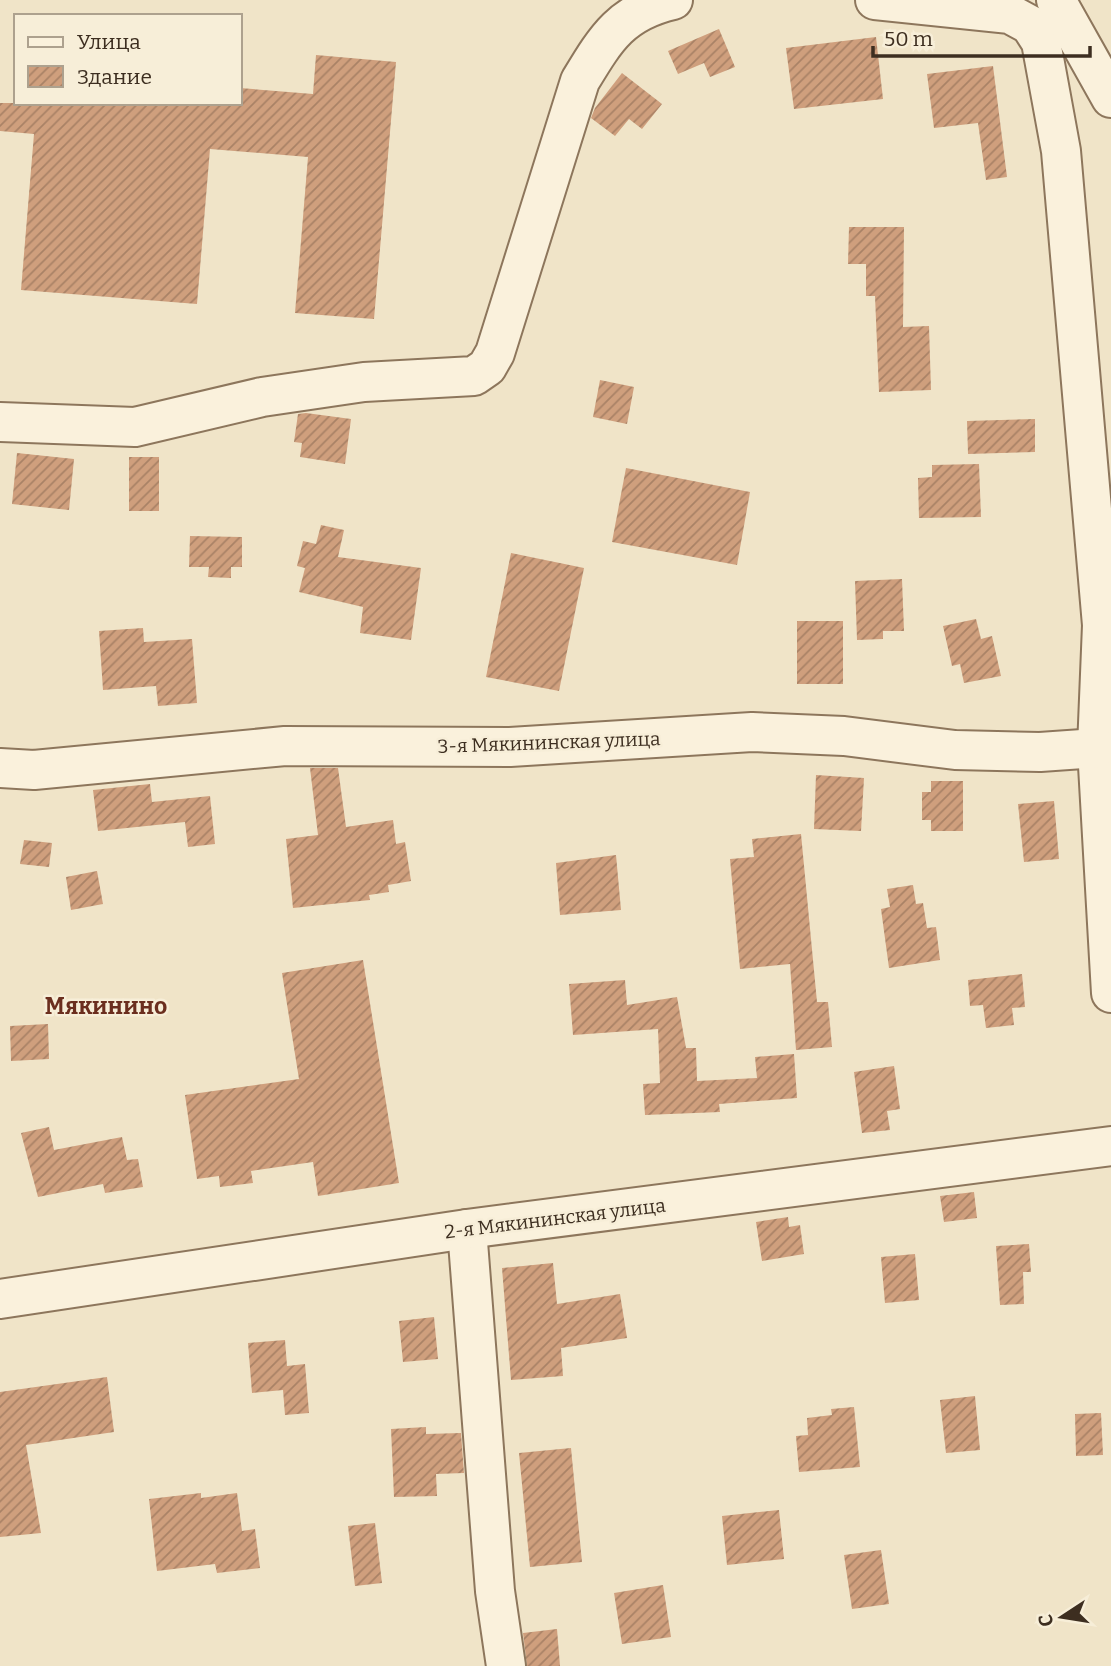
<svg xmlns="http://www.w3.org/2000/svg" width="1111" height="1666" viewBox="0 0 1111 1666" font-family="Bitter,serif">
<defs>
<pattern id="building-hatch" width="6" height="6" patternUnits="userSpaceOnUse" patternTransform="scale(1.75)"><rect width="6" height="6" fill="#cf9f7d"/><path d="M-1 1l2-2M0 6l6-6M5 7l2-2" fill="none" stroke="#a98266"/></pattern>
</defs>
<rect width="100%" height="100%" fill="#f0e4c8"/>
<g fill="url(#building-hatch)">
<path d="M719,29l16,38 -25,10 -6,-14 -26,11 -10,-23z"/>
<path d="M876,37l7,62 -89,10 -8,-61z"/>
<path d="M316,55l80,7 -22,257 -79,-6 13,-156 -98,-8 -13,155 -176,-14 13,-156 -34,-3v-28h240v-15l73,6z"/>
<path d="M993,66l14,111 -21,3 -8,-57 -44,5 -7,-54z"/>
<path d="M622,73l40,31 -20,25 -13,-10 -14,17 -24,-18 4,-10z"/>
<path d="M849,227h55l-1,100 26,-1 2,64 -52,2 -4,-96h-9v-32h-18z"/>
<path d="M600,380l34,7 -7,37 -34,-7z"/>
<path d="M306,413l45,6 -6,45 -45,-7 2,-14 -8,-1 4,-28z"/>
<path d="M1035,419v33l-67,2 -1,-33z"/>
<path d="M17,453l57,6 -5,51 -57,-6z"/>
<rect x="129" y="457" width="30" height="54"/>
<path d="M979,464l2,53 -62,1 -1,-40 14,-1v-12z"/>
<path d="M626,468l124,24 -13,73 -125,-23z"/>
<path d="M321,525l23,5 -6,27 83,11 -10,72 -51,-7 3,-26 -64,-15 6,-24 -8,-2 6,-25 13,3z"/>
<path d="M190,536l52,1v30h-11v11l-23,-1 1,-10h-20z"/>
<path d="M511,553l73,15 -25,123 -73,-14z"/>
<path d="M902,579l2,52h-21v8l-26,1 -2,-59z"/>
<path d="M976,619l5,20 11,-3 9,40 -37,7 -4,-19 -8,2 -9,-40z"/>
<rect x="797" y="621" width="46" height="63"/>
<path d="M143,628l1,14 48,-3 5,64 -39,3 -2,-20 -53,4 -4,-59z"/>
<path d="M310,768h28l8,59 47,-7 3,24 9,-2 6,39 -23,4 1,7 -20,3 1,5 -77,8 -7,-69 32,-4z"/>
<path d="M816,775l48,3 -3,53 -47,-2z"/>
<path d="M931,781h32v50h-32v-11h-9v-28h9z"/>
<path d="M150,784l2,18 58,-6 5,48 -27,3 -3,-25 -87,9 -5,-41z"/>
<path d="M1054,801l5,58 -35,3 -6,-58z"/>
<path d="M801,834l16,168h11l4,45 -36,3 -6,-86 -50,5 -10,-110 24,-2 -2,-18z"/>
<path d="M24,840l28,3 -3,24 -29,-3z"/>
<path d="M616,855l5,55 -61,5 -4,-52z"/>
<path d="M97,871l6,33 -32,6 -5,-33z"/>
<path d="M913,885l3,19 7,-1 4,25 9,-1 4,33 -51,8 -8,-59 9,-2 -3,-18z"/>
<path d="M363,960l36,223 -81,13 -5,-34 -62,9 2,12 -33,4 -1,-11 -22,3 -12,-84 114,-16 -17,-106z"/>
<path d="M1022,974l3,33 -13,1 2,17 -28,3 -3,-23 -13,1 -2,-26z"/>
<path d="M625,980l2,25 50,-8 9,51h10l1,33 60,-3 -2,-21 39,-3 3,44 -78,6 1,8 -75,3 -2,-31 17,-1 -2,-54 -85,6 -4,-51z"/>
<path d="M48,1024l1,35 -38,2 -1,-35z"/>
<path d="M894,1066l6,43 -13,2 3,19 -28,3 -8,-61z"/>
<path d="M49,1127l5,23 68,-13 5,23 11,-1 5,28 -38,6 -2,-9 -65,13 -17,-64z"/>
<path d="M974,1192l3,26 -33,4 -4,-26z"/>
<path d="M788,1217l1,10 11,-2 4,29 -42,7 -6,-39z"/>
<path d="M1029,1244l2,28h-8l1,32 -24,1 -4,-59z"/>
<path d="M915,1254l4,46 -34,3 -4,-46z"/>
<path d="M553,1263l4,41 63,-10 7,44 -66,10 2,28 -52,4 -9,-112z"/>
<path d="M434,1317l4,42 -35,3 -4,-41z"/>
<path d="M285,1340l2,26 18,-2 4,49 -24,2 -2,-25 -31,3 -4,-50z"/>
<path d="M107,1377l7,55 -88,13 15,88 -41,4v-145z"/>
<path d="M975,1396l5,54 -34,3 -6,-53z"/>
<path d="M854,1407l6,60 -61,5 -3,-36 12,-1 -1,-17 25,-3 -1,-6z"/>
<path d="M1101,1413l2,42 -27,1 -1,-42z"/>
<path d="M426,1427v7l35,-1 3,40 -28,1 1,22 -43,1 -3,-68z"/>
<path d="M571,1448l11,114 -52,5 -11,-114z"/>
<path d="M201,1493v5l36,-5 5,38 13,-2 5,39 -43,5 -2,-9 -58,7 -8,-72z"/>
<path d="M779,1510l5,49 -57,6 -5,-49z"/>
<path d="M375,1523l7,60 -27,3 -7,-60z"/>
<path d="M881,1550l8,54 -37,5 -8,-54z"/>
<path d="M663,1585l8,52 -49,7 -8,-51z"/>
<path d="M557,1629l3,37h-33l-4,-33z"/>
</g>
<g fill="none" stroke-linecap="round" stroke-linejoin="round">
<defs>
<g id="minor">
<path d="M875,0l135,14 20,11 11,17 20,109 41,474 -5,123 14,245"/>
<path d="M1056,0l55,98"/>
<path d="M0,422l135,5 127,-30 102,-15 110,-6 13,-9 8,-14 85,-272c26,-43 41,-69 93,-81"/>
<path d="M0,768l34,2 251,-24 225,1 242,-15 92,4 111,14 85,2 57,-4"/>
<path d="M467,1229l28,362 11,75"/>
<path d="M0,1299l467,-70 644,-83"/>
</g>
</defs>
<use href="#minor" stroke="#8d765c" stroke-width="42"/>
<use href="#minor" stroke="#faf1dc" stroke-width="38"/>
</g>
<g text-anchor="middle" stroke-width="5" stroke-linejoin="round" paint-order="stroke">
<g font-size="19" fill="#3d2e20" stroke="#f7eed8">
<text transform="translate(549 742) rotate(-2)" y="7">3-я Мякининская улица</text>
<text transform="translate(555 1218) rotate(-7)" y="7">2-я Мякининская улица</text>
</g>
<g font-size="23" font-weight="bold" fill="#6b2e1e" stroke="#f7eed8">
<text x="106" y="1014">Мякинино</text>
</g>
</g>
<rect x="14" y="14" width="228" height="91" fill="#f7eed8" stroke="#ada18e" stroke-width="2"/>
<rect x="28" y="37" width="35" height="10" fill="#faf1dc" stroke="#ada18e" stroke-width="2"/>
<text x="77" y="49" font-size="21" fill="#3d2e20">Улица</text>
<rect x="28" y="66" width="35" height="21" fill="url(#building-hatch)" stroke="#ada18e" stroke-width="2"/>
<text x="77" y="84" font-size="21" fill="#3d2e20">Здание</text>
<g transform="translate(1062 1617) rotate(258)" stroke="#f7eed8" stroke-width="5" paint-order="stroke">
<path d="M0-5L12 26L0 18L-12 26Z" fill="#3d2e20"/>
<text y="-10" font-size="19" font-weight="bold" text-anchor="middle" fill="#3d2e20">С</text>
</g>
<path d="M873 46v10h217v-10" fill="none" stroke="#3d2e20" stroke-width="3.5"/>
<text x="884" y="46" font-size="21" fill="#3d2e20" stroke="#f7eed8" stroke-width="5" paint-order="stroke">50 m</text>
</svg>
